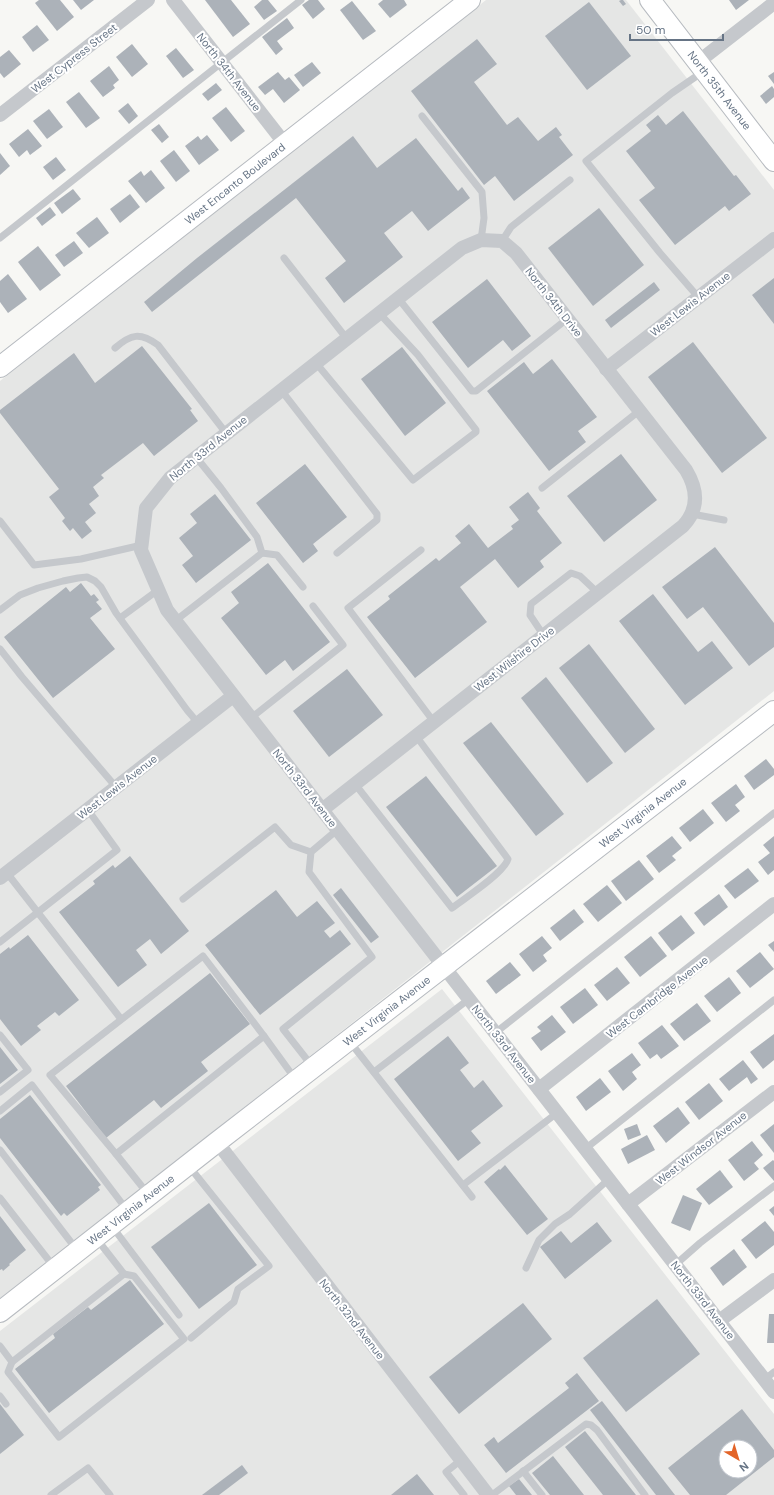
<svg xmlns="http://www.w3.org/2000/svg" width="774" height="1495" viewBox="0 0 774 1495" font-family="'DM Sans',sans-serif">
<rect width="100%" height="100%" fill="#f7f7f4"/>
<g fill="#e5e6e5" fill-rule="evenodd">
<path d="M486,0h140l148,190v501l-774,609v-919z"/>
<path d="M442,989l332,425v81h-774v-164zM726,1447h24v24h-24z"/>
</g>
<g fill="#acb2b9" fill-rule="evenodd">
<path d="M39,0h21l14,17 -17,14 -22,-28z"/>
<path d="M73,0h21l-13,10z"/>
<path d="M205,0h26l19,24 -17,13z"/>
<path d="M262,0h6l9,11 -13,9 -10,-13z"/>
<path d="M309,0h9l7,9 -12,10 -11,-14z"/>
<path d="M383,0h21l3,5 -17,13 -12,-14z"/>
<path d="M621,0h2l3,4 -3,2 -4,-5z"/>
<path d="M729,0h20l-13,10z"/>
<path d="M352,1l24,30 -13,9 -23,-30z"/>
<path d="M589,2l42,54 -44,34 -42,-54z"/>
<path d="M287,18l7,10 -17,13 6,8 -7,6 -14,-18z"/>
<path d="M37,25l12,15 -16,12 -11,-15z"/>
<path d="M477,39l20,25 -23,18 33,43 11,-8 20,24 18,-14 6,8 -3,2 14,18 -59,46 -19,-25 -11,9 -73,-94z"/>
<path d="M132,44l16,20 -16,13 -16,-20z"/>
<path d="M176,48l18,22 -11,8 -17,-22z"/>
<path d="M9,50l12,14 -17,14 -4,-5v-16z"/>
<path d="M312,62l9,11 -18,14 -9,-12z"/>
<path d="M109,66l10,14 -6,5 2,3 -12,9 -13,-16z"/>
<path d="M278,72l7,8 4,-3 11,13 -16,13 -11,-14 -8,6 -7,-8z"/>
<path d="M774,72v12l-6,-8z"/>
<path d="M216,83l6,7 -14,11 -6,-7z"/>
<path d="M772,86l2,3v8l-8,7 -6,-8z"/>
<path d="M79,92l21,26 -14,10 -20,-26z"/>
<path d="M128,103l10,13 -9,8 -11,-13z"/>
<path d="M226,107l19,24 -14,11 -19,-24z"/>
<path d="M49,109l14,18 -16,12 -14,-18z"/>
<path d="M683,111l51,65 2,-1 15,19 -22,17 -4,-5 -50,39 -36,-45 16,-12 -29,-37 25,-20 -5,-6 12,-10 8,10z"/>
<path d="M159,124l10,13 -7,6 -11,-13z"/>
<path d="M28,129l14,17 -12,9 -3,-5 -8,7 -10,-13z"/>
<path d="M207,135l12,15 -20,15 -14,-19 13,-10 3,4z"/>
<path d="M353,136l24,32 39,-30 42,53 4,-4 8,11 -42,33 -16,-20 -28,22 19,24 -59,46 -19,-25 21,-17 -50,-63 -144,114 -8,-10 53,-44z"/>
<path d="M174,150l16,21 -14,11 -16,-21z"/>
<path d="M0,153l10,13 -10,9z"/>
<path d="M56,157l10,13 -13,10 -10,-13z"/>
<path d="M151,170l14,18 -19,15 -18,-22 13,-10 3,5z"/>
<path d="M73,189l8,10 -19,15 -8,-11z"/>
<path d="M130,194l10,13 -20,16 -10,-14z"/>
<path d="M50,207l6,8 -14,11 -6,-8z"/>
<path d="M599,208l45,57 -51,41 -45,-58z"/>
<path d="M97,217l12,16 -20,15 -13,-15z"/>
<path d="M74,241l9,12 -19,14 -9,-12z"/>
<path d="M38,246l23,29 -21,16 -22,-29z"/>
<path d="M8,274l19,25 -19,14 -8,-11v-21z"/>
<path d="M774,278v46l-22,-29z"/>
<path d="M487,279l44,57 -19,15 -9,-11 -35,28 -36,-46z"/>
<path d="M654,282l6,8 -49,38 -6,-8z"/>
<path d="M693,342l74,96 -45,35 -74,-96z"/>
<path d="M142,346l50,63 -2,1 8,11 -44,35 -11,-13 -42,32 3,3 -11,9 6,9 -10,8 7,9 -11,9 7,9 -10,8 -9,-11 -3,3 -8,-10 3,-3 -16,-21 10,-8 -59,-76v-3l74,-57 21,30z"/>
<path d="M402,347l44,56 -41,33 -44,-57z"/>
<path d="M552,359l45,58 -19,14 8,11 -37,29 -62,-80 37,-29 9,12z"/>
<path d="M621,454l36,46 -53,42 -37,-46z"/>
<path d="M305,464l42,53 -34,27 5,7 -15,12 -47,-60z"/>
<path d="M528,492l12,16 -3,3 25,32 -22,18 4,6 -26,21 -23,-29 -35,28 27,35 -72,56 -48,-61 23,-18 -2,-3 48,-38 3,3 22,-18 -6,-7 14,-12 19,24 25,-19 -2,-3 8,-6 -10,-13z"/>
<path d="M215,494l36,46 -55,43 -14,-18 11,-9 -14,-18 18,-15 -7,-9z"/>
<path d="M715,547l59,76v24l-25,19 -46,-59 -16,12 -25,-32z"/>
<path d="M268,563l62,79 -37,29 -8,-11 -19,15 -45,-57 18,-15 -8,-11z"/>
<path d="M81,583l10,13 3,-2 5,6 -3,2 6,7 -12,9 25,31 -62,49 -49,-61 62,-50 4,5z"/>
<path d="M653,594l45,58 14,-11 21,27 -48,37 -66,-84z"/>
<path d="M589,644l66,85 -30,24 -66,-85z"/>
<path d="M347,669l36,46 -54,42 -36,-46z"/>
<path d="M546,677l67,86 -26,20 -66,-85z"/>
<path d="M491,722l73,92 -28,22 -73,-93z"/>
<path d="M766,759l8,10v6l-20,15 -10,-14z"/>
<path d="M426,776l71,90 -40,31 -71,-90z"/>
<path d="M736,784l9,13 -10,8 5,6 -14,11 -15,-19z"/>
<path d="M703,809l11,14 -24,19 -11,-14z"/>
<path d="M672,836l10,12 -10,8 4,4 -17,13 -13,-17z"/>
<path d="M774,836v34l-6,5 -10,-13 12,-9 -7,-8z"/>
<path d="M130,856l59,75 -28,23 -11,-15 -14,11 11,15 -29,22 -59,-75 36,-28 -2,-3 20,-16 2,3z"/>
<path d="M639,860l15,19 -28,22 -15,-20z"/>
<path d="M748,868l11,13 -24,18 -11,-13z"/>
<path d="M607,885l15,18 -24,19 -15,-18z"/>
<path d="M341,888l38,49 -8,6 -38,-48z"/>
<path d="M276,890l21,27 20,-16 18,22 -11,8 6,7 10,-8 11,14 -91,71 -55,-70z"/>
<path d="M719,894l9,13 -24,19 -10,-13z"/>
<path d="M574,909l10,13 -24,19 -10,-13z"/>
<path d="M681,915l14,18 -23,18 -14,-18z"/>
<path d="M28,935l51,65 -20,16 -4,-4 -18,14 4,4 -20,16 -21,-27v-65l9,-7 1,2z"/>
<path d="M542,936l10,12 -9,7 4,6 -14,11 -14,-18z"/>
<path d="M651,936l16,20 -27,21 -16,-20z"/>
<path d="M774,941v11l-6,-7z"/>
<path d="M760,952l14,17 -24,19 -14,-17z"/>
<path d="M510,962l11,13 -25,19 -10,-13z"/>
<path d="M617,967l13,16 -23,18 -13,-16z"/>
<path d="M210,973l40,51 -49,38 7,9 -47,37 -7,-8 -48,38 -40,-52z"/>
<path d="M729,977l12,16 -24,19 -13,-16z"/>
<path d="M585,988l13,17 -25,19 -13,-17z"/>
<path d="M697,1003l14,18 -27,20 -14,-17z"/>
<path d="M552,1015l14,17 -25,19 -10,-13 10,-7 -4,-4z"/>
<path d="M662,1025l17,21 -18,13 -4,-5 -7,5 -12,-16z"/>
<path d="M774,1034v26l-11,9 -13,-17z"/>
<path d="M448,1036l21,27 -9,7 14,18 9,-8 20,26 -32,25 10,12 -23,18 -64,-82z"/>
<path d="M0,1047l18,23 -18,14z"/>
<path d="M632,1053l9,12 -9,7 5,7 -14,12 -15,-20z"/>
<path d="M743,1060l15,19 -7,5 -4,-7 -18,14 -10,-12z"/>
<path d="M600,1078l11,14 -25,19 -10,-14z"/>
<path d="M709,1083l14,18 -24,19 -14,-18z"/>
<path d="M30,1095l71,90 -3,2 2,3 -33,26 -3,-3 -3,3 -61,-78v-19z"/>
<path d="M678,1107l12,16 -24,20 -13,-17z"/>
<path d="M637,1124l4,11 -13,5 -4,-11z"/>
<path d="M774,1124v29l-14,-18z"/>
<path d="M647,1135l8,15 -27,14 -7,-15z"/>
<path d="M752,1141l11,14 -9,8 5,6 -15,12 -16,-21z"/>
<path d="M773,1160l1,1v20l-11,-13z"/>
<path d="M505,1165l43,54 -21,16 -43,-53 15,-13 1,1z"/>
<path d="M720,1170l13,17 -24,18 -13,-16z"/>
<path d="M683,1195l19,8 -12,28 -19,-8z"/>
<path d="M209,1203l48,62 -58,44 -48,-62z"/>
<path d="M774,1206v10l-5,-6z"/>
<path d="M0,1216l26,34 -17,14 1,1 -7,6 -1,-2 -2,1z"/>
<path d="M765,1221l9,11v13l-18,14 -15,-19z"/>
<path d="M597,1222l15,19 -47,38 -25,-32 21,-16 10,12z"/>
<path d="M734,1249l13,18 -24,19 -13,-18z"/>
<path d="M130,1280l34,44 -115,89 -34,-44 40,-31 -2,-4 35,-27 3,3z"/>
<path d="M657,1299l43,55 -74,58 -43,-54z"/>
<path d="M523,1303l29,36 -93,75 -30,-37z"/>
<path d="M769,1314h5v29h-7z"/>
<path d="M577,1373l22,28 -93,72 -22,-28 10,-8 4,6 71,-55 -4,-5z"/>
<path d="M602,1401l73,94h-19l-66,-85z"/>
<path d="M0,1404l24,31 -24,19z"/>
<path d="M742,1409l32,41v7l-48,38h-36l-22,-27zM726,1447h24v24h-24z"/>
<path d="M585,1431l51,64h-33l-38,-48z"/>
<path d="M553,1456l31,39h-34l-18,-22z"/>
<path d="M242,1465l6,8 -29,22h-17z"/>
<path d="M417,1474l17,21h-43z"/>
<path d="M519,1479l13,16h-16l-7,-9z"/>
</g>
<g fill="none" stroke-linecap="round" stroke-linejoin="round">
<defs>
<g id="secondary">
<path id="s1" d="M650,0l124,161"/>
<path id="s2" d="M0,367l470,-367"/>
<path id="s3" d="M0,1312l217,-170 557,-431"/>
</g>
</defs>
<use href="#secondary" stroke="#b7bbc0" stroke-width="22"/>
<g stroke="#c5c8cc" stroke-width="7">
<path d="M422,116l60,76 2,26 -3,22"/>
<path d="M0,238l301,-238"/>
<path d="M502,241l9,-14 59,-47"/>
<path d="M284,258l63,81"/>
<path d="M398,298l74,93h4l91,-72"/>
<path d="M699,298l-39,-45 -74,-92 86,-68 32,-22"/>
<path d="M115,348c16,-14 25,-16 43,-3l68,88"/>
<path d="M316,363l97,117 63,-48v-2l-58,-75 -39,-42"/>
<path d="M281,390l96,124v6l-40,33"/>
<path d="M196,457l25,31 36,49 5,16 15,2 26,32"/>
<path d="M542,488l97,-77"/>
<path d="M692,514l32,6"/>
<path d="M0,521l34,44 47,-6 61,-14"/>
<path d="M421,550l-73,58 86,114"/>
<path d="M0,610l20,-15 18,-7 25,-7 15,-3 9,-1 8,4 6,6 15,26 71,97 11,13"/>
<path d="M120,618l38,-28"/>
<path d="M175,621l87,-68"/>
<path d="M544,636l-14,-21 1,-11 40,-31 9,3 18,17"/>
<path d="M0,649l22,28 94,110"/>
<path d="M251,718l92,-73 -30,-39"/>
<path d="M355,784l97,124c13,-10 52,-35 56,-49l-92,-123"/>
<path d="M7,873l114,146"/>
<path d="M183,899l92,-72 16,18 20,7"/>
<path d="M0,942l117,-92 -29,-40"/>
<path d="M495,1033l279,-220"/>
<path d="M0,1035l28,35 -28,22"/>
<path d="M350,1042l122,155"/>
<path d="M312,1066l-29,-37 89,-72 -63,-85 2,-20 26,-22"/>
<path d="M374,1072l95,-73"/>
<path d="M0,1111l32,-26 95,125"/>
<path d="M585,1149l189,-149"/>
<path d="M0,1150l77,100"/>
<path d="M116,1154l-66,-79 153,-119 61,80"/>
<path d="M188,1165l81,101 -31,23 -4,13 -43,36"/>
<path d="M463,1185l94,-72"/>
<path d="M148,1194l-32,-40 148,-118 32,44"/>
<path d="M0,1198l54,69"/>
<path d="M111,1225l68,90"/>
<path d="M675,1265l25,-22 74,-57"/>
<path d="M526,1268l13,-28 16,-16 15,-10 39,-35"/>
<path d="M0,1346l12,16 112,-88 -28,-36"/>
<path d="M12,1362l-4,10 51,65 125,-98 -50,-63 -10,-2"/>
<path d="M764,1380l10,-8"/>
<path d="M0,1396l6,8"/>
<path d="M461,1460l-15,12 18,23"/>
<path d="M523,1471l19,24"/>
<path d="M51,1495l37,-27 22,27"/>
<path d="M492,1495l94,-71 5,1 6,5 48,65"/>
</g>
<g stroke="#c5c8cc" stroke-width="14">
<path d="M173,0l112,144"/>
<path d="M698,62l76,-59"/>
<path d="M0,115l148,-115"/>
<path d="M606,369l168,-130"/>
<path d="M322,810l361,-284c16,-17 15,-36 3,-56l-170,-217 -14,-12 -21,-1 -19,8 -292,230 -24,30 -5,42 26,60 607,782"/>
<path d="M0,878l233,-182"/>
<path d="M539,1089l235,-185"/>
<path d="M217,1142l271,353"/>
<path d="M628,1204l146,-112"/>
<path d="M719,1321l55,-41"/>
</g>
<use href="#secondary" stroke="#fff" stroke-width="20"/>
</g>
<g text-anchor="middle" stroke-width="4" stroke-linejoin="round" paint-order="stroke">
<g font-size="11" fill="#667485" stroke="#fff">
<text transform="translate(74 58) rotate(-38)" y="4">West Cypress Street</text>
<text transform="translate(229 72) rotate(52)" y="4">North 34th Avenue</text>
<text dy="4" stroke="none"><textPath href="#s1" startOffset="114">North 35th Avenue</textPath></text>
<text dy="4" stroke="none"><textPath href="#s2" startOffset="298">West Encanto Boulevard</textPath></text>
<text transform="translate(554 302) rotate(52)" y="4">North 34th Drive</text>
<text transform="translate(690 304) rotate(-38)" y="4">West Lewis Avenue</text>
<text transform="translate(208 448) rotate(-39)" y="4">North 33rd Avenue</text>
<text transform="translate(514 659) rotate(-38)" y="4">West Wilshire Drive</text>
<text transform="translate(117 787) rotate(-38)" y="4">West Lewis Avenue</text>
<text transform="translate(305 788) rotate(52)" y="4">North 33rd Avenue</text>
<text dy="4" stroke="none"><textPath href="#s3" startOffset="814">West Virginia Avenue</textPath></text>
<text transform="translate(657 997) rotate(-38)" y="4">West Cambridge Avenue</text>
<text dy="4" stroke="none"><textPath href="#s3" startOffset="490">West Virginia Avenue</textPath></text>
<text transform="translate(504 1044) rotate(52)" y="4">North 33rd Avenue</text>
<text transform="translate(701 1148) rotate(-38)" y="4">West Windsor Avenue</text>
<text dy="4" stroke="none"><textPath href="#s3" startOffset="166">West Virginia Avenue</textPath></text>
<text transform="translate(703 1300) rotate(52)" y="4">North 33rd Avenue</text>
<text transform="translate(352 1319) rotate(52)" y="4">North 32nd Avenue</text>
</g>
</g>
<g transform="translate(738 1459) rotate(142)"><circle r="19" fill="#ffffff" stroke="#c2c7ce"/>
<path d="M0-3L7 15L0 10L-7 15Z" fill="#e36428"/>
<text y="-6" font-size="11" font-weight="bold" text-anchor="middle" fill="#667485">N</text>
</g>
<path d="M630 34v6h93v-6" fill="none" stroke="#667485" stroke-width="2"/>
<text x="636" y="34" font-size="12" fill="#667485" stroke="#ffffff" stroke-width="3" paint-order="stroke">50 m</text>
</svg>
